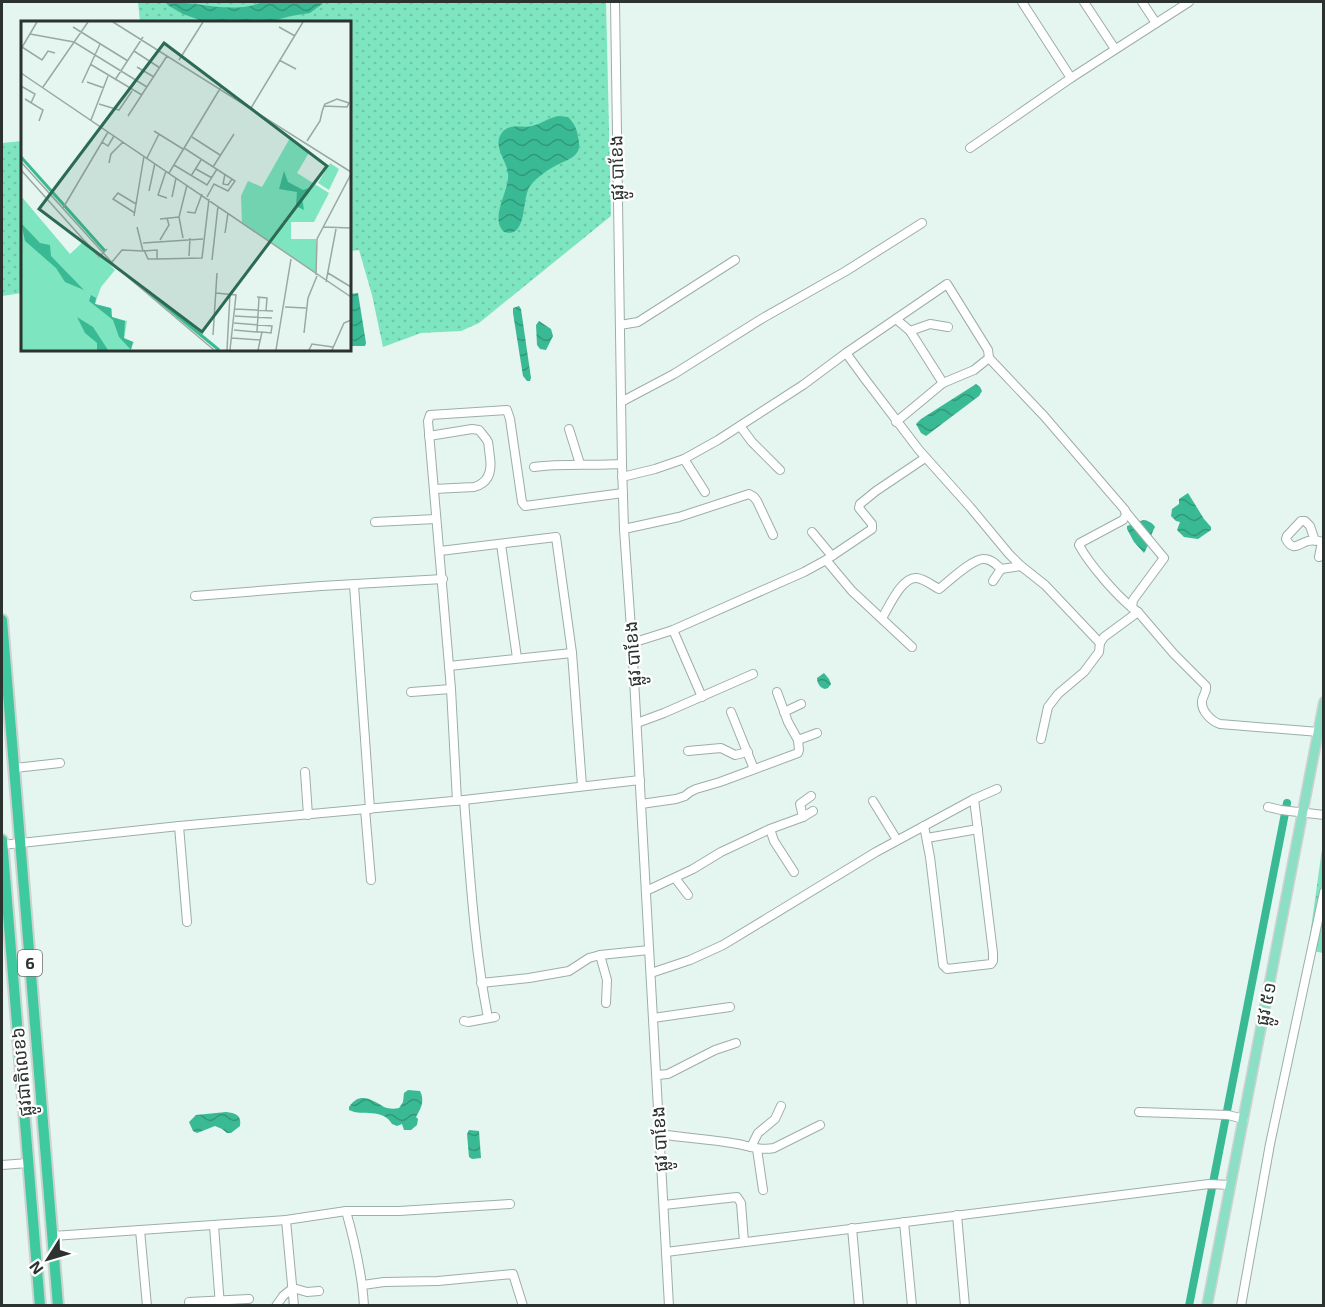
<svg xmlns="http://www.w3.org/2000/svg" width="1325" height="1307" viewBox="0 0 1325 1307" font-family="'Exo 2','Noto Sans Khmer',sans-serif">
<defs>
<pattern id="grass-dots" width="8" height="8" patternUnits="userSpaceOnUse" patternTransform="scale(1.5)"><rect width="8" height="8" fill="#7de5c0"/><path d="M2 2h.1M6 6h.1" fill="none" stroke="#6cc5a5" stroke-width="1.8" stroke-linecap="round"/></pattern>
<pattern id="water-waves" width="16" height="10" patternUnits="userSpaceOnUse" patternTransform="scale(1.5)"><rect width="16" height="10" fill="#3aba94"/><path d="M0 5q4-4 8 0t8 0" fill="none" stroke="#319879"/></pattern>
</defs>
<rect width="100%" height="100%" fill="#e4f6ef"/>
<g fill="url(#grass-dots)">
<path d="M138,2h468l5,214 -132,107 -18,8 -40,2 -38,14 -11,-52 -13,-45 -9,1v-229h-210z"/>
<path d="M22,141v152l-20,3v-153z"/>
<path d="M1323,842v111l-15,-3z"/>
</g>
<g fill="url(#water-waves)">
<path d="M165,2c34,-1 65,13 98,0h60l-1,2 -12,9 -19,3 -22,6h-64l-22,-8 -14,-8z"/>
<path d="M558,116l10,1c6,6 9,12 10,20 1,4 2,10 0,14 -4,8 -16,11 -23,15 -9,5 -19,12 -25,20 -9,13 -2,53 -26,46 -14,-14 3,-37 4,-54 2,-15 -16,-29 -7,-44 8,-12 20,-5 31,-8 9,-2 16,-8 26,-10z"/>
<path d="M358,293l8,50 -1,3h-15v-52z"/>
<path d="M519,306l2,3 10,69 -1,3h-3l-4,-5 -10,-63v-5z"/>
<path d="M539,321l12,8 2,7 -7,14 -6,-1 -3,-4 -1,-20z"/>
<path d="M976,384l4,3 2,4 -3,5 -53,40 -5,-3 -5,-9 5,-5z"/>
<path d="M1188,493l16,26 7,8v3l-13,9 -14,-2 -7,-7 3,-8 -4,-1 -5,-5 1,-7 7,-5v-5z"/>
<path d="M1143,520c4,0 10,3 12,7 -5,9 -6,18 -11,26l-10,-11 -7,-13v-3z"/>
<path d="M824,673l5,6 2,5 -3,4 -3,1c-5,-1 -8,-6 -8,-11z"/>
<path d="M408,1090l12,1c5,10 1,17 -4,26l2,2 -1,6 -6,5h-7l-2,-6 -5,2 -5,-2c-10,-17 -29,-7 -43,-14v-3c11,-16 23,-7 35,0 5,2 10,2 15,1l4,-6 1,-9z"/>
<path d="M226,1112c9,1 16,3 14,14l-9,7h-4l-5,-4 -7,-3 -18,7 -4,-2 -4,-9 7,-7z"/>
<path d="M469,1130l10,1 2,27 -9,1 -3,-2 -2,-23z"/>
</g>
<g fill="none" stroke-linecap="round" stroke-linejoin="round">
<path stroke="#3aba94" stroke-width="8" d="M1189,1306l98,-503"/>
<defs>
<g id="minor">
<path d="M615,2l7,462 2,65 8,114 37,663"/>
<path d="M1022,2l49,76"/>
<path d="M1084,2l31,47"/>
<path d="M1142,2l14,21"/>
<path d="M970,148l101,-70 118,-76"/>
<path d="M896,319l14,12 33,52"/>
<path d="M620,325l18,-3 97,-62"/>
<path d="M910,331l20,-7 18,3"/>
<path d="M846,353l19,26 54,71 51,57 39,47 12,12 24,19 55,58"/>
<path d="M621,402l53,-28 89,-56 83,-47 76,-48"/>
<path d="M896,422l47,-39 31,-13 15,-12"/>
<path d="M740,426l12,16 28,28"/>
<path d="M569,429l11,35"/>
<path d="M429,436l43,-7 7,1c3,4 7,8 9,12 1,5 1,10 2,15 2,14 -1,26 -16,30l-40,2"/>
<path d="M684,459l21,33"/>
<path d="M534,467c30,-4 58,-1 88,-3"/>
<path d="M622,477l33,-8 29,-10 34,-19 85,-55 43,-32 101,-69 41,66 1,8 55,58 81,94 1,5 -3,5 -43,23 -1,2c10,19 41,55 59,67"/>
<path d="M1125,511l39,47 -31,42 -1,8"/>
<path d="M375,522l61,-3"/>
<path d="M624,529l55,-12 70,-23 5,3 3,4 16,34"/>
<path d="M812,532l20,24"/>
<path d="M1315,541l-5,-15 -5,-5h-4l-14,15 -1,3c7,13 12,5 22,2 4,-1 11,0 16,1"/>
<path d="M501,544l16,114"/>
<path d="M440,551l116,-14 16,116 10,133"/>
<path d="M1319,557l3,-15"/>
<path d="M826,560l26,31 60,56"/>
<path d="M993,581l8,-12 20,-3"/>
<path d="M354,585l16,224"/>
<path d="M195,596l126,-10 122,-7"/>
<path d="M882,618c7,-11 20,-42 35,-40 7,1 15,7 22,11 9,-7 34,-31 45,-30 7,0 12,5 17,10"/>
<path d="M673,630l29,67"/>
<path d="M632,643l41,-13 131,-58 22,-12 46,-31v-5l-13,-16 1,-4 16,-13 49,-33"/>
<path d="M449,666l123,-13"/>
<path d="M411,692l40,-3"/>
<path d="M731,712l23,57"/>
<path d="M784,712l17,-8"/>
<path d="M637,723l27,-10 89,-39"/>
<path d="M1041,739l7,-32 10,-13 26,-22 15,-20 1,-9 4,-6 34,-25 36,42 32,32c1,6 -3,9 -4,15 -1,10 9,20 18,23l99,8"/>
<path d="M798,740l19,-7"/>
<path d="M688,751l33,-3 14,7 13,-3"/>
<path d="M15,768l45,-5"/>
<path d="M305,772l3,43"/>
<path d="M464,800c6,73 10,146 24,218"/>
<path d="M457,801l-6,-112 -23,-268 2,-6 77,-5 3,9 12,83 3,4 98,-13"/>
<path d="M873,801l24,39"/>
<path d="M641,804l35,-5 9,-3 5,-4 6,-3 24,-7 78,-29 1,-3 -1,-10 -10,-18 -11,-30"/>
<path d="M1268,807l13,3 43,5"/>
<path d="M365,809l6,71"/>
<path d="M803,817l-3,-13 11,-8"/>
<path d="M179,826l8,96"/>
<path d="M924,826l6,31 13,108 4,4 44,-5 2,-3v-8l-19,-154"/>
<path d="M770,829l4,12 20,31"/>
<path d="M927,838l51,-9"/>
<path d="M2,845l177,-19 285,-26 176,-20"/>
<path d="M675,878l13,17"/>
<path d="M646,891l47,-22 28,-17 49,-23 33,-12 10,-6"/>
<path d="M600,955l7,25 -1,23"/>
<path d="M651,973l39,-13 33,-15 153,-93 98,-53 23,-10"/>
<path d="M481,983l48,-5 40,-7 20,-13 11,-3 49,-5"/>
<path d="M653,1018l77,-11"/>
<path d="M464,1021l4,1 27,-5"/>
<path d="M657,1075l11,-1 47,-24 21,-7"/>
<path d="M1139,1112l89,3 16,4"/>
<path d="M660,1134c24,4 48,5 72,9 15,2 27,8 42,5l46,-23"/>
<path d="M751,1147l7,-14 17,-14 6,-13"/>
<path d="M757,1149l6,41"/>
<path d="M2,1165l26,-2"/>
<path d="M664,1205l73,-8 4,6 3,39"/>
<path d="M346,1211c9,32 16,62 18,95"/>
<path d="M957,1215l8,91"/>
<path d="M286,1220l8,86"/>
<path d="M904,1222l8,84"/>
<path d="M214,1226l6,80"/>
<path d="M852,1228l7,78"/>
<path d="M140,1230l7,76"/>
<path d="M53,1236l233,-16 60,-9h53l111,-7"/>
<path d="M666,1252l543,-68 22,1"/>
<path d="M363,1285l21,-3 54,-1 75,-7 10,32"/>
<path d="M189,1302l60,-3"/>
<path d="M276,1306l7,-10 10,-8 14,4 12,-1"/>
<path d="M1241,1306l29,-162 54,-252"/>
</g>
<path id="major" d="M1207,1306l117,-604"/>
<g id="highway">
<path d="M2,620l56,686"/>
<path d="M2,840l38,466"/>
</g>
</defs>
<use href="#minor" stroke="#9daea7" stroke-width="10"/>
<use href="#major" stroke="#d0d2d1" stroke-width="12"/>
<use href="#highway" stroke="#d0d2d1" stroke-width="14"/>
<use href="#minor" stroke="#fff" stroke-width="8"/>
<use href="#major" stroke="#8cdfc5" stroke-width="9"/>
<use href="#highway" stroke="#3fc99f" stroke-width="10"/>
</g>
<g text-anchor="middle" stroke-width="4.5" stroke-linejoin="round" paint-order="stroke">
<rect fill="#fff" stroke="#6b706d" stroke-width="1.5" x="18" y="950" width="24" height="26" rx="4.5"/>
<g font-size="16" font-weight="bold" fill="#2b322f">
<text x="30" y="969">6</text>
</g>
<g font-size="18" fill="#2b322f" stroke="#fff">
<text transform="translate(617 168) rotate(-91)" y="6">ផ្លូវ បាខែង</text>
<text transform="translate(633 654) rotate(-94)" y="6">ផ្លូវ បាខែង</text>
<text transform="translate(1266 1004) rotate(-79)" y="6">ផ្លូវ ៥១</text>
<text transform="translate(22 1072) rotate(-95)" y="6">ផ្លូវជាតិលេខ៦</text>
<text transform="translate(660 1139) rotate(-93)" y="6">ផ្លូវ បាខែង</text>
</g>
</g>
<g transform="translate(21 21)">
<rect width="330" height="330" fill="#e4f6ef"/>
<path d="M269,117l20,13 -13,22 32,20 -15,29h-23v17h25v35l-74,-52 -1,-26 7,-15 14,6zM309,142l9,6 -10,21 -11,-7zM0,175l49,58 15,-14 30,30 -14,17 -6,17 17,5 -1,8 16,4 -3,18 10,3 -4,8h-109z" fill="#7de5c0"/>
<path d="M263,150l4,11 15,8 9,-3 -10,10 2,13 -8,-4 1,-14 -18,-3zM0,202l19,20 10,2 1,11 33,34 -19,-8 -9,-14 -31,-27zM70,274l5,3 -1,6 16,4 1,9 13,4 -1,17 9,4 -2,8 -12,-13 -6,-17 -24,-19zM56,296l16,10 15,23h-11v-7l-12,-10z" fill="#3aba94"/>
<path fill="none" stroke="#3aba94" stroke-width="3" d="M0,136l84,94M125,269l73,60"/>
<path fill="none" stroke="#9aa8a2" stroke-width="1.5" d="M92,1l238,150M52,6l55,34M258,6l16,9M9,13l44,8 73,45M1,26l20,13 6,-9 7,2M0,28l16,-27M113,30l26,17M158,39l24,-38M258,39l17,9M69,43l52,31M116,46l17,10M0,52l330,224M94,59l28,-43M66,61l17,6M61,62l18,-39M0,65l14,8 -4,9M22,66l45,-65M4,78l18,11 -4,11M78,83l20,6 13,-19M230,87l52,-86M107,95l39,-60M70,99l17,-44M133,110l29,18M171,116l28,18M286,120l13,-20 2,-9 2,-6 1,-2 12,-5 12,4 -2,4 -23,-1M81,121l6,4 6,-10M163,127l51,33 -7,10 -14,-7 -7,13M126,137l12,-24M0,141l95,105 98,83M88,142l2,-9 12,-12M153,144l33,20 10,-16M192,146l21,-33M175,148l16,9M0,149l78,87 8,-8M145,150l-8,24 9,3M148,152l52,-86M204,153l-2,10 5,1 4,-6M170,155l10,-16M128,170l6,-28M151,176l4,-19M42,187l45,-76M166,191l8,1 7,-19M114,192l-22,-14 5,-6 18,11M113,195l10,-60M139,198l19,-2M302,206l28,1M204,212l3,-20M162,217l-4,-21 8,-32M139,219l9,-15 -2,-7M122,222l60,-4M123,229l4,9h9M122,230l14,-1v9l45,-1 7,-59M168,235l1,-18M191,239l6,-54M91,241l10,-12 21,1 -6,-24M307,252l23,14M295,254l1,-36 34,-65M305,261l10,-53M195,272l20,2 -6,55M236,276l10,1 -1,13M264,286l21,1M214,288l38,2M214,295l37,2M213,302l38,3 -1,7 -9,-1M213,309l23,2M283,312l4,-35 9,-22M192,314l4,-62M211,317l28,2M206,329l3,-56M237,329l4,-18h-5l2,-34M255,329l15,-91M288,329l3,-6 21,3M311,329l12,-27 7,-3"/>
<path fill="#2c6a55" fill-opacity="0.15" stroke="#2c6a55" stroke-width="3" d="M143,22l163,123 -125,166 -163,-123z"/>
<rect width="330" height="330" fill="none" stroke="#2b322f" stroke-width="3"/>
</g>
<rect width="1325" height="1307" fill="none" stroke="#2b322f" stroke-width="6"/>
<g transform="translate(48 1259) rotate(233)" stroke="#ffffff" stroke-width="4.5" paint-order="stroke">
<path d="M0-4.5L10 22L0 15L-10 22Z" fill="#2b322f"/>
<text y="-9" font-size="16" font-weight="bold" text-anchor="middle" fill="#2b322f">N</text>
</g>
</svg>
